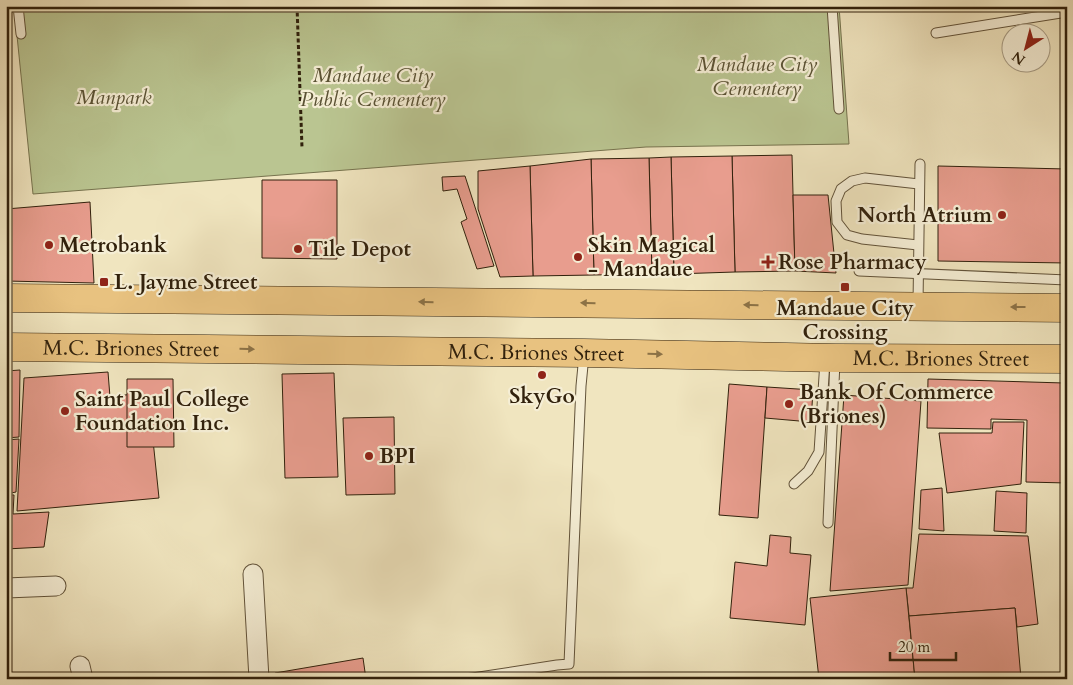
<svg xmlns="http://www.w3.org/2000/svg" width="1073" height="685" viewBox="0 0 1073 685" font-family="Cardo,serif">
<rect width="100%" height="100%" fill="#f0e5bf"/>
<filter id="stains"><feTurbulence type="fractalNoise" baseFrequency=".004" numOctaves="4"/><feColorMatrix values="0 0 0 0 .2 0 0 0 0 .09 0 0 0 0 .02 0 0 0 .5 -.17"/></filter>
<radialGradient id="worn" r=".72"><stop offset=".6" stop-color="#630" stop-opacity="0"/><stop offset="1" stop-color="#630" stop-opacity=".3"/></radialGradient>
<path fill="#bac591" stroke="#76734e" d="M14,6h825l10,138 -203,3 -613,47z"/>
<g fill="#e89d8e" stroke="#31210c">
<path d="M792,155l3,116 -60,1 -3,-116z"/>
<path d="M732,156l3,116 -61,2 -3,-117z"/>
<path d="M671,157l3,117h-22l-3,-116z"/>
<path d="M649,158l3,116 -58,1 -3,-116z"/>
<path d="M591,159l3,116 -61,1 -3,-110z"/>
<path d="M530,166l3,110 -33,1 -22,-68v-38z"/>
<path d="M938,166l129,3v94l-129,-2z"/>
<path d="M465,176l29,90 -17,3 -16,-47 6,-3 -10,-30 -14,2 -1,-14z"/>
<path d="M262,180h75v79l-75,-1z"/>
<path d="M793,195h35l8,78 -41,-2z"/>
<path d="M90,202l4,81 -88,-2v-72z"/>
<path d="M20,370l-1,67 -13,1v-67z"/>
<path d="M108,372l2,25 38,-5 11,106 -142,13 7,-133z"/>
<path d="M334,373l4,104 -53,1 -3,-104z"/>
<path d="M127,379h46l1,68h-47z"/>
<path d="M928,379l136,4 3,1v99l-41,-1 1,-62 -36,-1v10l-64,-1z"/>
<path d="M729,384l38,3 -9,131 -39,-3z"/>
<path d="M767,387l46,3 -2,32 -46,-4z"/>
<path d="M844,395l77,6 -13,184 -78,6z"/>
<path d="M394,417l1,77 -49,1 -3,-77z"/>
<path d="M993,422h31l-3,62 -74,9 -8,-60h53z"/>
<path d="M19,439l-3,53 -10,2v-54z"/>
<path d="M942,488l2,43 -25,-2 2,-39z"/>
<path d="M996,491l31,2 -1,40 -32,-2z"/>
<path d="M6,495h8l-1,19 36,-2 -5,35 -38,2z"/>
<path d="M919,534l109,2 10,88 -21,3 -2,-19 -106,8 -3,-28h7z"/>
<path d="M770,535l21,2 -1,16 21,2 -6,70 -75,-7 5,-56 32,4z"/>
<path d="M906,588l9,91h-96l-9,-81z"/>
<path d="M1015,608l6,71h-106l-6,-63z"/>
<path d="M363,658l3,21h-90l-1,-6z"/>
</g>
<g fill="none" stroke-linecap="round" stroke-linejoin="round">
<defs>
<g id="service">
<path d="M18,6l3,28"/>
<path d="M832,6l7,103"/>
<path d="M936,33l131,-21"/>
<path d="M918,245l-56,-6 -15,-4 -10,-13 -1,-21 5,-12 11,-8 13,-3 54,6"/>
<path d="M859,271l208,9"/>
<path d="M918,304l2,-140"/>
<path d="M794,484l14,-13 11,-19 6,-91"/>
<path d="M828,523l7,-162"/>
<path d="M466,679l91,-14 12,-1 12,-278 3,-31"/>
</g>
<g id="minor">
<path d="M253,574l6,105"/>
<path d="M6,588l50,-2"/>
<path d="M80,666l3,13"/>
</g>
<g id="primary">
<path d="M6,298l1061,10"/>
<path id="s1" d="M6,347l578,6 251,5 232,1"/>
</g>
</defs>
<use href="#service" stroke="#615239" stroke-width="11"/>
<use href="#minor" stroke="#615239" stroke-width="21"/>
<use href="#primary" stroke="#31210c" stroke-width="29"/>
<path stroke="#31210c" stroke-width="3" stroke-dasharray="4 2.5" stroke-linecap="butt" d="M297,6l5,142"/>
<use href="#service" stroke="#f5eed5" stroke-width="9"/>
<use href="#minor" stroke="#f5eed5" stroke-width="19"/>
<use href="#primary" stroke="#e8c280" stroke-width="28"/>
</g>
<defs><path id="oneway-solid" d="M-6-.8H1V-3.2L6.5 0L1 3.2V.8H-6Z" transform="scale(1.25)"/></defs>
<g fill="#8c7246">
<use href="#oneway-solid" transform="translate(426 302) rotate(-179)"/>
<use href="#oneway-solid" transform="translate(588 303) rotate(-179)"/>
<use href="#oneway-solid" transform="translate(751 305) rotate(-179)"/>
<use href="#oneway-solid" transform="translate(1018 307) rotate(-180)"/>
<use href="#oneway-solid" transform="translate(247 349) rotate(1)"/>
<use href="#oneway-solid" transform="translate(655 354) rotate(1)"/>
</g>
<g fill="#8f2418" stroke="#f5eed5" stroke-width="2">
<circle cx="1002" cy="215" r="5"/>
<circle cx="49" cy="245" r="5"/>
<circle cx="298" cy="249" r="5"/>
<circle cx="578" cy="257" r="5"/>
<path d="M765.5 254.5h5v5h5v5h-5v5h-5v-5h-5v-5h5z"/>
<rect x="99" y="277" width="10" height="10" rx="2.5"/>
<rect x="840" y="282" width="10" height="10" rx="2.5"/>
<circle cx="542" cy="375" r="5"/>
<circle cx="789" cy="404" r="5"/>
<circle cx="65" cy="411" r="5"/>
<circle cx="369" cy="456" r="5"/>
</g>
<g text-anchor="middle" stroke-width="4.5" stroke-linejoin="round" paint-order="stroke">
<g font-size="21" font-style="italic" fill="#5a5234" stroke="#f5eed5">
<text x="757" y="71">Mandaue City<tspan x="757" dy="24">Cementery</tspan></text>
<text x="373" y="82">Mandaue City<tspan x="373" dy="24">Public Cementery</tspan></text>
<text x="114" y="104">Manpark</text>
</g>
<g font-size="21" font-weight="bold" fill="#31210c" stroke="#f5eed5" text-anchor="start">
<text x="992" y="222" text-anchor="end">North Atrium</text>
<text x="59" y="252">Metrobank</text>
<text x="588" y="252">Skin Magical<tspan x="588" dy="24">- Mandaue</tspan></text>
<text x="308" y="256">Tile Depot</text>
<text x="778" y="269">Rose Pharmacy</text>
<text x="114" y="289">L. Jayme Street</text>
<text x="845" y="315" text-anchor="middle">Mandaue City<tspan x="845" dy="24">Crossing</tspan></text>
<text x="799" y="399">Bank Of Commerce<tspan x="799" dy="24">(Briones)</tspan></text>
<text x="542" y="403" text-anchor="middle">SkyGo</text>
<text x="75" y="406">Saint Paul College<tspan x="75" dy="24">Foundation Inc.</tspan></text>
<text x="379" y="463">BPI</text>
</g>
<g font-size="21" fill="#31210c" stroke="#f5eed5">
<text dy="7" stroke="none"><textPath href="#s1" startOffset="125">M.C. Briones Street</textPath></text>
<text dy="7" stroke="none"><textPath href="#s1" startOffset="530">M.C. Briones Street</textPath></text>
<text dy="7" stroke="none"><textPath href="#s1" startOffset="935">M.C. Briones Street</textPath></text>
</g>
</g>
<rect width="1073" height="685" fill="none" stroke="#f0e5bf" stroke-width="25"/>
<rect x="8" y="8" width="1058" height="670" fill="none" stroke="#31210c" stroke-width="2.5"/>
<rect x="12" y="12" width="1048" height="660" fill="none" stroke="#31210c"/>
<g transform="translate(1026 48) rotate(216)"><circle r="24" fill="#f5eed5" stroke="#a79c85"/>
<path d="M0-4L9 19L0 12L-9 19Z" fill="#8f2418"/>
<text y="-8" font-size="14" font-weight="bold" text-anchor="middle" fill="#31210c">N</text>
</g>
<path d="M890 652v8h66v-8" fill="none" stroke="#31210c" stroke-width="2.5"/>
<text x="898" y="652" font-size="15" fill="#31210c" stroke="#f5eed5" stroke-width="4" paint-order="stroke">20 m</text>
<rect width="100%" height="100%" filter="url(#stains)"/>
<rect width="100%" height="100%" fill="url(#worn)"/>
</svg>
